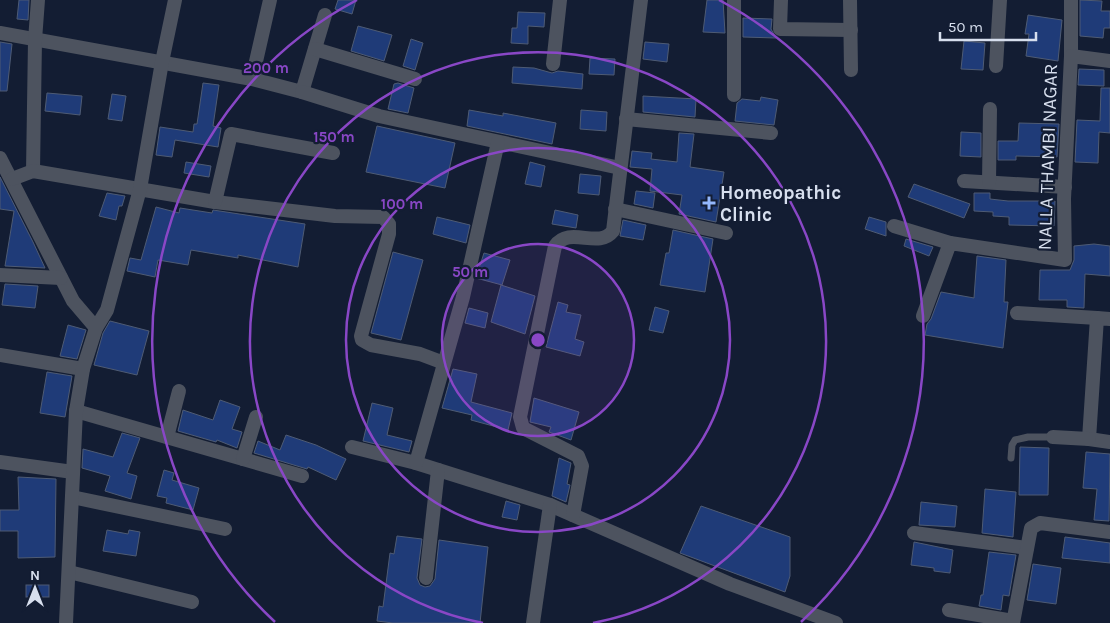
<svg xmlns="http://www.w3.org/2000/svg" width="1110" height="623" viewBox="0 0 1110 623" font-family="Karla,sans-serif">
<rect width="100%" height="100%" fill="#131d33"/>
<g fill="#1f3b78" stroke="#4e5b74">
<path d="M19,0h10l-1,20 -11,-1z"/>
<path d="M338,0h18l-4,14 -17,-5z"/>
<path d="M707,0h16l2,33 -22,-1z"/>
<path d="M1080,0l22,1 -1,10h9v17h-6l-1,10 -23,-2z"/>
<path d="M518,12l27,1 -1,14 -16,-1v18l-17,-1 1,-15h5z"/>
<path d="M1028,15l34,5 -4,41 -32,-5 3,-22h-4z"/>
<path d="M743,18l29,1 -1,10 5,9 -33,-1z"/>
<path d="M358,26l34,9 -8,26 -33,-10z"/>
<path d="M411,39l12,4 -8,27 -12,-4z"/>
<path d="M964,41l21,2 -2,27 -22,-1z"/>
<path d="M0,42l12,2 -5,47h-7z"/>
<path d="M645,42l24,2 -2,18 -24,-3z"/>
<path d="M590,58l25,1 -1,16 -25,-1z"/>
<path d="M513,67l21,1 18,5 6,-2 25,3 -1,15 -70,-6z"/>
<path d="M1079,69l25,1v16l-26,-1z"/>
<path d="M203,83l16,2 -6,41 8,2 -3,19 -43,-7 -3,17 -16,-2 4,-28 33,5 1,-8h3z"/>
<path d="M398,83l16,5 -6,25 -20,-4 6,-25z"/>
<path d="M1101,88h9v45l-11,-1 -1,31 -23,-1 2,-42 23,1z"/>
<path d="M47,93l35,3 -2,19 -35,-4z"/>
<path d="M112,94l14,2 -4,25 -14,-2z"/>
<path d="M643,96l53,3 -1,18 -52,-5z"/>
<path d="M761,97l17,3 -4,25 -39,-4 2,-18 5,-4 18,2z"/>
<path d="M469,110l34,6v-3l53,10 -4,21 -85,-18z"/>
<path d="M581,110l26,2 -1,19 -26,-2z"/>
<path d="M1019,123l40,1 -2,33 -41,-1v4h-18v-19h20z"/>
<path d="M377,126l78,17 -10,45 -79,-16z"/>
<path d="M961,132l20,1v24l-21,-1z"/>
<path d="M679,133l15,1 -4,33 34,5 -8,50 -37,-8 3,-19 -32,-4 2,-22 -22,-2 2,-16 20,2 -1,6 26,3z"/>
<path d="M186,162l25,4 -2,11 -25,-4z"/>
<path d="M530,162l15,4 -4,21 -16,-3z"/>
<path d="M580,174l21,2 -2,19 -21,-2z"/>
<path d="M0,177l33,65 12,26 -40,-2 9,-55 -14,-2z"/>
<path d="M914,184l56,20 -6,14 -56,-21z"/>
<path d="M636,191l19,2 -2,15 -19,-4z"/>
<path d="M107,193l18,3 -3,10h-3l-3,14 -17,-4z"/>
<path d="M974,193h16v6l18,2h47l-1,25 -45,-1v-8l-16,-1v-4l-19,-1z"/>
<path d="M156,207l23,6 1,-5 32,5 1,-3 92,14 -7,43 -60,-12v3l-47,-8 -3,15 -30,-5 -3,17 -28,-6 3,-13 11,2z"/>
<path d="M555,210l23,5 -2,13 -24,-4z"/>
<path d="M437,217l33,8 -4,18 -33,-9z"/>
<path d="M869,217l17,5v14l-21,-7z"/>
<path d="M623,220l23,5 -3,15 -23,-4z"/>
<path d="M673,230l40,9 -8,53 -45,-7 6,-32h3z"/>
<path d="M906,239l27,8 -4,9 -25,-10z"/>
<path d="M1094,244l16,2v30l-25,-2 -1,34 -17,-1v-7h-28l1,-30h30l4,-10v-14z"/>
<path d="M393,252l30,8 -22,80 -30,-7z"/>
<path d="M484,253l26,7 -8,25 -26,-7z"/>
<path d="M977,256l29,4 -2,42h4l-5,46 -78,-13 2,-11 4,-5 10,-27 33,6z"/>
<path d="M5,284l33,2 -3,22 -33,-3z"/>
<path d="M501,285l34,11 -10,38 -34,-12z"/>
<path d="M558,302l10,3 -2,7 15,3 -6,24 9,3 -4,14 -34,-9z"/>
<path d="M655,307l14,4 -6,22 -14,-3z"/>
<path d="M469,308l19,5 -3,15 -20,-5z"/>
<path d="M110,321l39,10 -12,44 -43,-10 9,-32z"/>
<path d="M68,325l18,5 -9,29 -17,-3z"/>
<path d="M453,369l24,5 -6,28 41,11 -4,17 -37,-10 1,-5 -30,-7z"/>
<path d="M47,372l25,4 -7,41 -25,-4z"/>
<path d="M534,398l45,14 -8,28 -22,-8 2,-5 -21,-5z"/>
<path d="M220,400l20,7 -8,22 10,3 -5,16 -20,-8 -1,2 -38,-11 5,-21 30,10z"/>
<path d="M372,403l21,5 -6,27 25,6 -3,11 -46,-11z"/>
<path d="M122,433l18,5 -13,35 10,3 -6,23 -26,-8 5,-15 -28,-8 1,-19 30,8z"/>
<path d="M286,435l30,10 30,14 -10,21 -28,-13 -1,2 -53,-16 4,-12 22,9z"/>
<path d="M1020,447l29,1 -1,47h-29z"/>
<path d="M1086,452l24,2 -1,67 -15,-1 3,-31 -14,-1z"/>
<path d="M559,458l12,5 -4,21 3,1 -4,17 -14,-6z"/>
<path d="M164,470l10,3 -2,7 27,8 -6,22 -27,-7 1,-5 -10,-2z"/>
<path d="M18,477l38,2 -1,78 -37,1v-27h-18v-21h19z"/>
<path d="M985,489l31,3 -3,45 -31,-4z"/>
<path d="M506,501l14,4 -3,15 -15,-3z"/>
<path d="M921,502l36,4 -2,21 -36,-2z"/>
<path d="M701,506l89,31v39l-5,16 -105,-39z"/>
<path d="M107,530l21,4 1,-4 11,2 -4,24 -33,-5z"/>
<path d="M397,536l25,3 -5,39 3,7 5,2 5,-1 5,-7 4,-39 49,7 -8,76h-87l-16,-2 2,-15 4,1 7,-54 4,1z"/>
<path d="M1065,537l45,6v20l-48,-5z"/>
<path d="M914,542l39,8 -3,23 -16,-2v-3l-23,-3z"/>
<path d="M989,552l27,3 -7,41 -6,-1 -2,15 -22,-4 2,-11h2z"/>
<path d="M1033,564l28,4 -5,36 -29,-4z"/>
<rect x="26" y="585" width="23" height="12"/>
</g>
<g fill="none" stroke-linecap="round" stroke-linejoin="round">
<path stroke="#4d535f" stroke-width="7" d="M1011,458l1,-13 3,-5 13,-3h25"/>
<g stroke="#4d535f" stroke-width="14">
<path d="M781,0l-1,29 71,1"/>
<path d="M850,0l1,70"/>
<path d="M0,33l252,46 50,13 23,-77"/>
<path d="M315,49l100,30"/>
<path d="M1071,56v-56"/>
<path d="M553,64l7,-64"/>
<path d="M996,66l4,-66"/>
<path d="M252,79l18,-79"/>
<path d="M302,92l77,24 241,52"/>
<path d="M734,95v-95"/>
<path d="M626,119l145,14"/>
<path d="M0,158l73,143 23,27"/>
<path d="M33,171l2,-131 3,-40"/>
<path d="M12,179l21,-8 182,31 120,14 48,1 6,7v10l-28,102 1,4 9,5 49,9 24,9"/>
<path d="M964,181l101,6"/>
<path d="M989,182l1,-73"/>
<path d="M215,202l16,-68 102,19"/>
<path d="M615,209l111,24"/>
<path d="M894,226l56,17"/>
<path d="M0,275l61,3"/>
<path d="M1017,313l80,5"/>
<path d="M923,316l27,-73 115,17 -1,-61 7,-143 39,5"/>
<path d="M1110,319l-13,-1 -8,121 21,3"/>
<path d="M0,355l83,14"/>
<path d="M76,411l226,65"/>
<path d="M167,437l12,-46"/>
<path d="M1053,437l36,2"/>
<path d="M352,447l64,16 134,42 180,79 106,39"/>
<path d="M243,459l13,-42"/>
<path d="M0,462l73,10"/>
<path d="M416,463l47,-166 35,-155"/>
<path d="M72,497l153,32"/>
<path d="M573,515l9,-49 -4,-10 -55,-28 -3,-11 35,-171c15,-21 43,4 58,-15l28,-231"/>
<path d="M914,533l113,15"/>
<path d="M69,572l123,30"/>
<path d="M426,578l12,-108"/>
<path d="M949,610l64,11"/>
<path d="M66,623l10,-212 7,-42 13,-41 11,-18 33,-121 22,-127 13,-62"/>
<path d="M533,623l17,-118"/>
<path d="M1013,623l18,-95 9,-5 70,9"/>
</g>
</g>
<circle cx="538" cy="340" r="96" fill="#8947c6" fill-opacity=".12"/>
<g fill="none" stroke="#8947c6" stroke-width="2.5">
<circle cx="538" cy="340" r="96"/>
<circle cx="538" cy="340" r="192"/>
<path d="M483 623A288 288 0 1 1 593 623"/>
<path d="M275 622A385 385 0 0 1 357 0M719 0A385 385 0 0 1 801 622"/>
</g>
<path fill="#93b7fd" stroke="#131d33" stroke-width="2" d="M706.5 195.5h5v5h5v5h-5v5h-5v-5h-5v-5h5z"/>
<g text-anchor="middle" stroke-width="4.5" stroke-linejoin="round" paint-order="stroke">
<g font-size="19" fill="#d7dfee" stroke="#131d33">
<text transform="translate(1047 157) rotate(-88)" y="7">NALLA THAMBI NAGAR</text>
</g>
<g font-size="19" font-weight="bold" fill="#d7dfee" stroke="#131d33" text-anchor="start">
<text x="720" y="199">Homeopathic<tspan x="720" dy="22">Clinic</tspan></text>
</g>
</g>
<circle cx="538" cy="340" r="8" fill="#8947c6" stroke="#131d33" stroke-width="2.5"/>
<g font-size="15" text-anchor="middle" font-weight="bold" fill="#8947c6" stroke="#131d33" stroke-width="4.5" stroke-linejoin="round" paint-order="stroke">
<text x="266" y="73">200 m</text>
<text x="334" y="142">150 m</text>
<text x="402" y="209">100 m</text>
<text x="470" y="277">50 m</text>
</g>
<g transform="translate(35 588)" stroke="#131d33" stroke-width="4" paint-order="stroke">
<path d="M0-4L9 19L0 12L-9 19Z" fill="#d7dfee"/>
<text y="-8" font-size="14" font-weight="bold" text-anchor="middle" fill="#d7dfee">N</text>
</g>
<path d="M940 32v8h96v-8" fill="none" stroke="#d7dfee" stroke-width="2.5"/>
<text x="948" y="32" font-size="15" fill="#d7dfee" stroke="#131d33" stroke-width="4" paint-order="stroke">50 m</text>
</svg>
